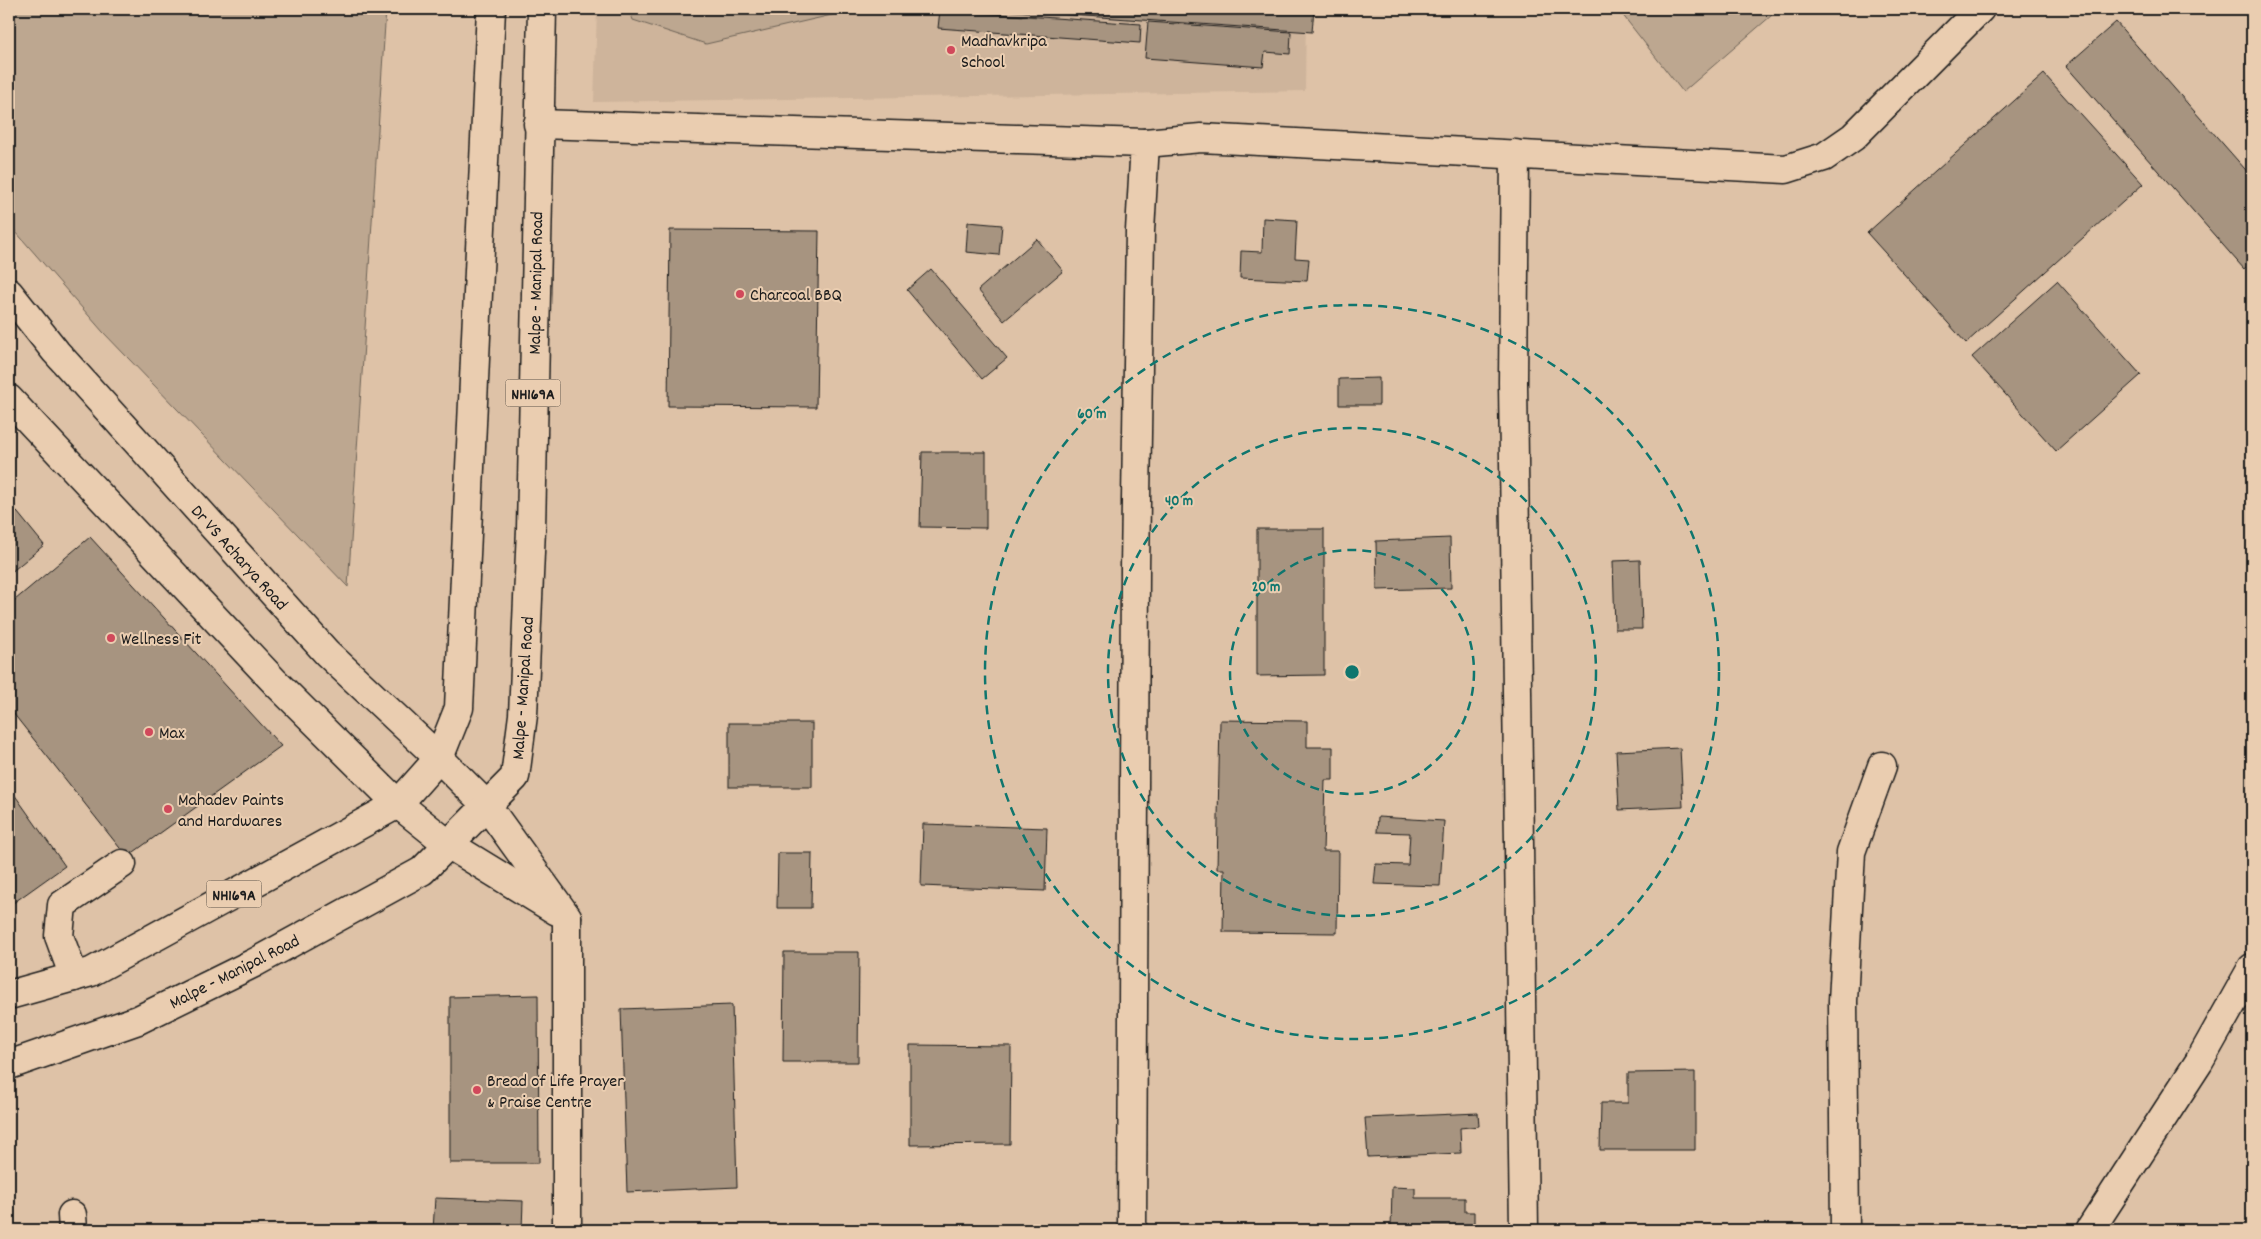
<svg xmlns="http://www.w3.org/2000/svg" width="2261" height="1239" viewBox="0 0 2261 1239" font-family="Dekko,sans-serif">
<rect width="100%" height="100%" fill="#dec2a7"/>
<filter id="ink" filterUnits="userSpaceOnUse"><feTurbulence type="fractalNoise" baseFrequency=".02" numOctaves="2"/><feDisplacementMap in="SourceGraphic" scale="10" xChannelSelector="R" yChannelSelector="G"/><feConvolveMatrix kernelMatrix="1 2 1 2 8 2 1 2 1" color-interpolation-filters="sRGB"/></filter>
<g filter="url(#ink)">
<path fill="#ceb49b" d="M597,9h709l-1,82 -711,11z"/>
<g fill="#bda790" stroke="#6c6256">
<path d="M9,9h377l-38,578 -245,-255 -94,-108z"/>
<path d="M629,9h209l-2,5 -130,30 -73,-24z"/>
<path d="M1618,9h161l-96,83z"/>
</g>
<g fill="#a79480" stroke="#1c1c1c">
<path d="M987,9h327l-2,23z"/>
<path d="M940,10l201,14 -1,19 -202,-15z"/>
<path d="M1148,22l143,10 -1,22 -25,-2 -2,15 -118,-9z"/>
<path d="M2116,22l136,155v84l-8,8 -178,-203z"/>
<path d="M2044,74l99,110 -177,159 -99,-110z"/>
<path d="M1263,218l34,2 -2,38 14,1 -2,22 -67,-3 1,-27 21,1z"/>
<path d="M968,222l34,3 -3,30 -33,-3z"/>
<path d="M670,230l149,1 -3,176 -148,-1z"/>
<path d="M1037,239l26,32 -59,50 -26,-31z"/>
<path d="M931,269l76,89 -25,21 -75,-89z"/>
<path d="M2057,281l84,94 -85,76 -84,-94z"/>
<path d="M1379,378v27h-40v-26z"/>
<path d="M922,452h64v76l-66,-1z"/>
<path d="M9,502l35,43 -35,29z"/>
<path d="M1257,529h67v146l-67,1z"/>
<path d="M90,537l191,209 -154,111 -118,-149v-103z"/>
<path d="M1450,538l1,50 -74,2 -1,-49z"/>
<path d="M1640,560l2,69h-27l-2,-68z"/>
<path d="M1220,720l87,1v26h26v33h-8l-2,71h15l-1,82 -114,-1 1,-63h-7z"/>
<rect x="729" y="723" width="83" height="64"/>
<path d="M1680,748l3,59 -64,3 -3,-59z"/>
<path d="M9,787l56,79 -56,40z"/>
<path d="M1378,817l66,4 -4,65 -66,-2 2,-20 32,1 2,-32 -33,-1z"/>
<path d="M923,824l124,4 -2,63 -124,-5z"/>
<path d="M778,853h34l-1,55h-34z"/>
<path d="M784,952h75l-1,110h-75z"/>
<path d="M538,995l1,168h-89v-166z"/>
<path d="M732,1005l5,182 -110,5 -6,-183z"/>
<path d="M910,1045l101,1 -1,98 -100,1z"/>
<path d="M1695,1072v78h-95l1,-47h27v-30z"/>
<path d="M1478,1113l1,13 -19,2 1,25 -93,4 -3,-39z"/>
<path d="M1392,1187l23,1v10h50v14h9v18h-83z"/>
<path d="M435,1198l88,3 -1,29 -30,-2v2h-59z"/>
</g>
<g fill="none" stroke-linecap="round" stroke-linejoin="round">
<defs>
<g id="minor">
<path d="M538,124l607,19 -5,88 -5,337 -3,662"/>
<path d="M1145,143l56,-5 585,31 38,-12 29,-20 127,-128"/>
<path d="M1515,154l-2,229 11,847"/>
<path d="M74,977l-15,-41 3,-31 60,-41"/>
<path d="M72,1215l1,15"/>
<path d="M567,1230v-313"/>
<path d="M1845,1230l-2,-229 8,-149 31,-86"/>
<path d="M2090,1230l109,-168 53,-94"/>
</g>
<g id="major">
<path d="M9,293l47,59 271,301 112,105 48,48 80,111"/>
<path d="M9,399l266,283 123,122 50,40 109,67"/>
</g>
<g id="highway">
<path d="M9,995l82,-23 307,-168 41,-46 20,-50 32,-699"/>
<path d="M9,1065l129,-45 116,-57 168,-92 93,-94 8,-62 8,-186 11,-520"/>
</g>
</defs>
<use href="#minor" stroke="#1c1c1c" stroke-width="31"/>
<use href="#major" stroke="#1c1c1c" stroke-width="31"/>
<use href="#highway" stroke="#1c1c1c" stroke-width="31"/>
<use href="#minor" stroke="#eacdb0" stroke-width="28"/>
<use href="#major" stroke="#eacdb0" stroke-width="28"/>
<use href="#highway" stroke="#eacdb0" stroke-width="28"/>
</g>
</g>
<g fill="none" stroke="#0f766e" stroke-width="2.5" stroke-dasharray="9 6">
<circle cx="1352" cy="672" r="122"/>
<circle cx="1352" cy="672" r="244"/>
<circle cx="1352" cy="672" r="367"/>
</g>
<g fill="#d1495b" stroke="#eacdb0" stroke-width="2">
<circle cx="951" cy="50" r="5"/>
<circle cx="740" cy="294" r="5"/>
<circle cx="111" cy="638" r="5"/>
<circle cx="149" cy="732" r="5"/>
<circle cx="168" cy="809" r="5"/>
<circle cx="477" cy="1090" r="5"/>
</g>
<g text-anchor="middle" stroke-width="4" stroke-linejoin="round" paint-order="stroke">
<g fill="#eacdb0" stroke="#5a5148" stroke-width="1">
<rect x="505.5" y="379.5" width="55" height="27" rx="4"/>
<rect x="206.5" y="880.5" width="55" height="27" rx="4"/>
</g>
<g font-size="16" font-weight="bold" fill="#1c1c1c">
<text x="533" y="399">NH169A</text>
<text x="234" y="900">NH169A</text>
</g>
<g font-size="18" fill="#1c1c1c" stroke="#eacdb0" text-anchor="start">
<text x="961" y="46">Madhavkripa<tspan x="961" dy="21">School</tspan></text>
<text x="750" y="300">Charcoal BBQ</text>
<text x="121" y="644">Wellness Fit</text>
<text x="159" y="738">Max</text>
<text x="178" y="805">Mahadev Paints<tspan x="178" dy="21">and Hardwares</tspan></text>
<text x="487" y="1086">Bread of Life Prayer<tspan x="487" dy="21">&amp; Praise Centre</tspan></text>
</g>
<g font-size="18" fill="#1c1c1c" stroke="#eacdb0">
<text transform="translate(535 283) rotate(-89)" y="6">Malpe - Manipal Road</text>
<text transform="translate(240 557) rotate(48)" y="6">Dr VS Acharya Road</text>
<text transform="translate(522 688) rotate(-86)" y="6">Malpe - Manipal Road</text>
<text transform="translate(234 971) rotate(-27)" y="6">Malpe - Manipal Road</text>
</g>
</g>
<circle cx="1352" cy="672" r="8" fill="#0f766e" stroke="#eacdb0" stroke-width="2.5"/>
<g font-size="15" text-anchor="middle" font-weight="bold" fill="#0f766e" stroke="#eacdb0" stroke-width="4" stroke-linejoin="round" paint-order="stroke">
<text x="1092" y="418">60 m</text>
<text x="1179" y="505">40 m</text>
<text x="1266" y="591">20 m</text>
</g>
<rect width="2261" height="1239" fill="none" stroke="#eacdb0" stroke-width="30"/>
<rect x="15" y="15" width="2231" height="1209" fill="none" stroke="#1c1c1c" stroke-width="2" filter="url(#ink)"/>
</svg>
